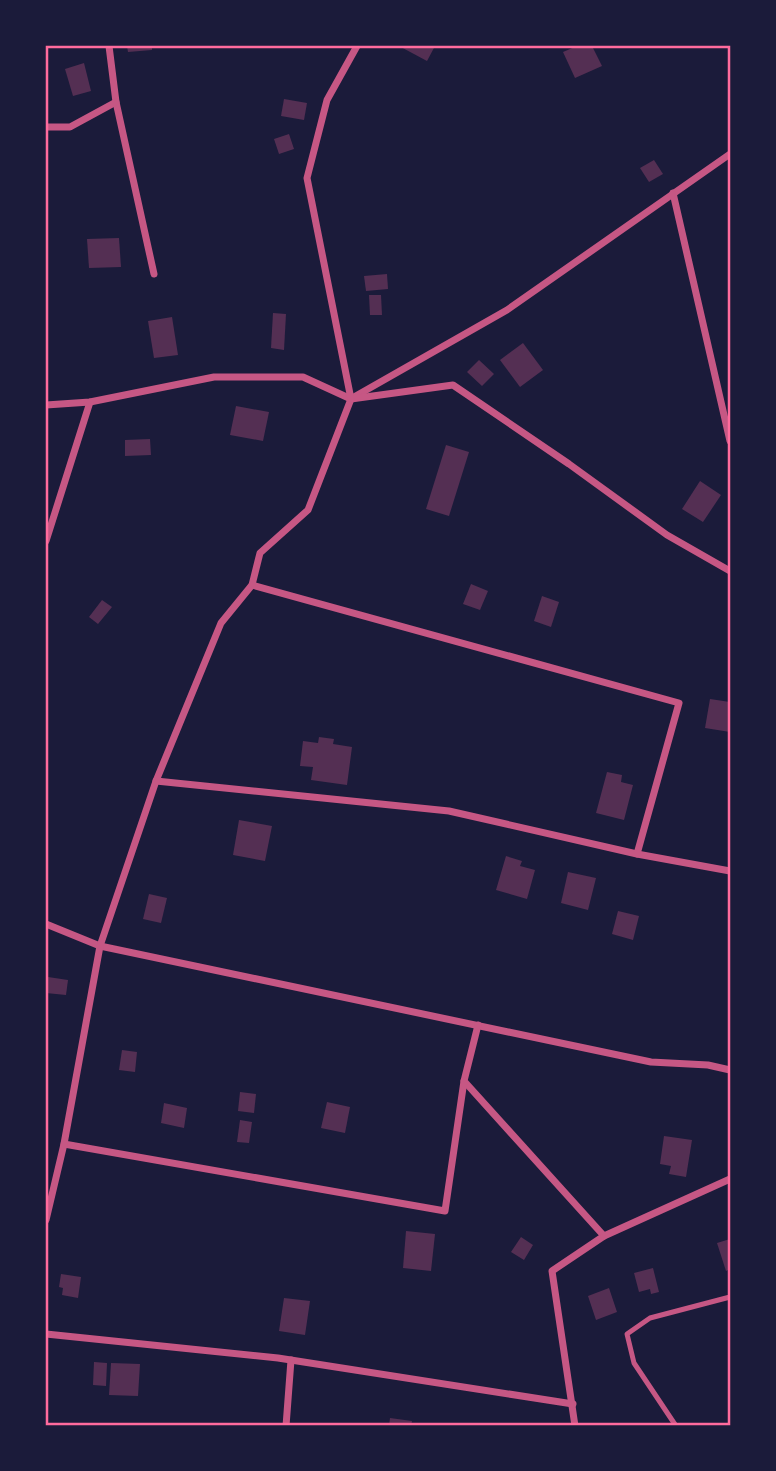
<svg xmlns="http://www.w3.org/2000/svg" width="776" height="1471" viewBox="0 0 776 1471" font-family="'Source Serif 4',serif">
<rect width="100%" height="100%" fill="#1b1b3a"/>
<g fill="#542f53">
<path d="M127,46h25v4l-24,2z"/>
<path d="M399,46h36l-8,15z"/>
<path d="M577,46h15l10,20 -27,12 -12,-26z"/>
<path d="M84,63l7,28 -18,5 -8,-27z"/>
<path d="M284,99l23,4 -3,17 -23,-4z"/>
<path d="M289,134l5,15 -15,5 -5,-15z"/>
<path d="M654,160l9,14 -14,8 -9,-14z"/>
<path d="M119,238l2,29 -32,1 -2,-29z"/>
<path d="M387,274l1,15 -22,2 -2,-15z"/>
<path d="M369,295h12l1,20h-12z"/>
<path d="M273,313l13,1 -2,36 -13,-2z"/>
<path d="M172,317l6,38 -24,3 -6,-37z"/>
<path d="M523,343l20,27 -23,17 -20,-27z"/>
<path d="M479,360l15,14 -12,12 -15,-14z"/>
<path d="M236,406l33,6 -6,29 -33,-6z"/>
<path d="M150,439l1,16 -26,1v-16z"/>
<path d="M446,445l23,7 -20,64 -23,-7z"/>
<path d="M700,481l21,14 -18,27 -21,-13z"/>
<path d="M471,584l17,7 -8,19 -17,-6z"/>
<path d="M542,596l17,6 -8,25 -17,-6z"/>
<path d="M102,600l10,7 -14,17 -9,-7z"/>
<path d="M710,699l20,3v30l-25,-4z"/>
<path d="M319,737l15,2 -1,5 19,3 -5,38 -36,-5 2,-13 -13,-1 3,-25 15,2z"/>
<path d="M607,772l15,3 -1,7 12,3 -9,35 -28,-7z"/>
<path d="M239,820l33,6 -7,35 -32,-6z"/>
<path d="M506,856l16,5 -2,5 15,4 -8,29 -31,-9z"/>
<path d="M568,872l28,6 -8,32 -27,-7z"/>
<path d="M149,894l18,4 -6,25 -18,-4z"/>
<path d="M618,911l21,5 -6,24 -21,-6z"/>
<path d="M48,977l20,3 -2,15 -20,-2z"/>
<path d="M122,1050l15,2 -2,20 -16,-2z"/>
<path d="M240,1092l16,2 -2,19 -16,-2z"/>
<path d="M327,1102l23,5 -5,26 -24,-5z"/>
<path d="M164,1103l23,5 -3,20 -23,-5z"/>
<path d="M240,1120l12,2 -3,21 -12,-1z"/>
<path d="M664,1136l28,4 -6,37 -17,-3 2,-8 -11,-2z"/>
<path d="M406,1231l29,3 -4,37 -28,-3z"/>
<path d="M521,1237l12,8 -9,15 -13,-8z"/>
<path d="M730,1239v30l-4,2 -9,-28z"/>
<path d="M653,1268l6,24 -8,2 -1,-5 -11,3 -5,-19z"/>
<path d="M61,1274l20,3 -3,21 -16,-3 1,-7 -4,-1z"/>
<path d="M609,1288l8,24 -21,8 -8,-24z"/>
<path d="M284,1298l26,3 -5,34 -26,-4z"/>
<path d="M94,1362l13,1 -1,23 -13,-1z"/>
<path d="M111,1363l29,1 -2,32 -29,-1z"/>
<path d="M390,1418l22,3 -1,5h-22z"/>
</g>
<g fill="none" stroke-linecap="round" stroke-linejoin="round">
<path stroke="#c65784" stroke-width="5" d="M676,1426l-42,-63 -7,-29 23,-16 80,-21"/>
<g stroke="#c65784" stroke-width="7">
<path d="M109,46l7,56 38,172"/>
<path d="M46,127h24l46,-25"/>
<path d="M673,193l57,248"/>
<path d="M354,397l153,-87 223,-156"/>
<path d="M46,405l44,-3 124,-25h89l48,22 102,-14 116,79 98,71 63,36"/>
<path d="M46,541l44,-139"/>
<path d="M252,585l427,118 -42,151"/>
<path d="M156,781l293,30 188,43 93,17"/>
<path d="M46,924l54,22 551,116 57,3 22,5"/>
<path d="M478,1025l-14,56 140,155 -52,35 23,155"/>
<path d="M64,1144l381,67 19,-130"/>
<path d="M46,1220l18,-76 36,-198 56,-165 65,-158 31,-38 8,-32 48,-43 43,-111 -44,-221 20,-78 30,-54"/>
<path d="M604,1236l126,-57"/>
<path d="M46,1334l232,24 295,46"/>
<path d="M286,1426l5,-66"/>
</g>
</g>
<rect width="776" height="1471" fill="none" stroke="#1b1b3a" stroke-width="94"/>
<rect x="47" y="47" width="682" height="1377" fill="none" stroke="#ff6b9d" stroke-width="2.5"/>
</svg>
